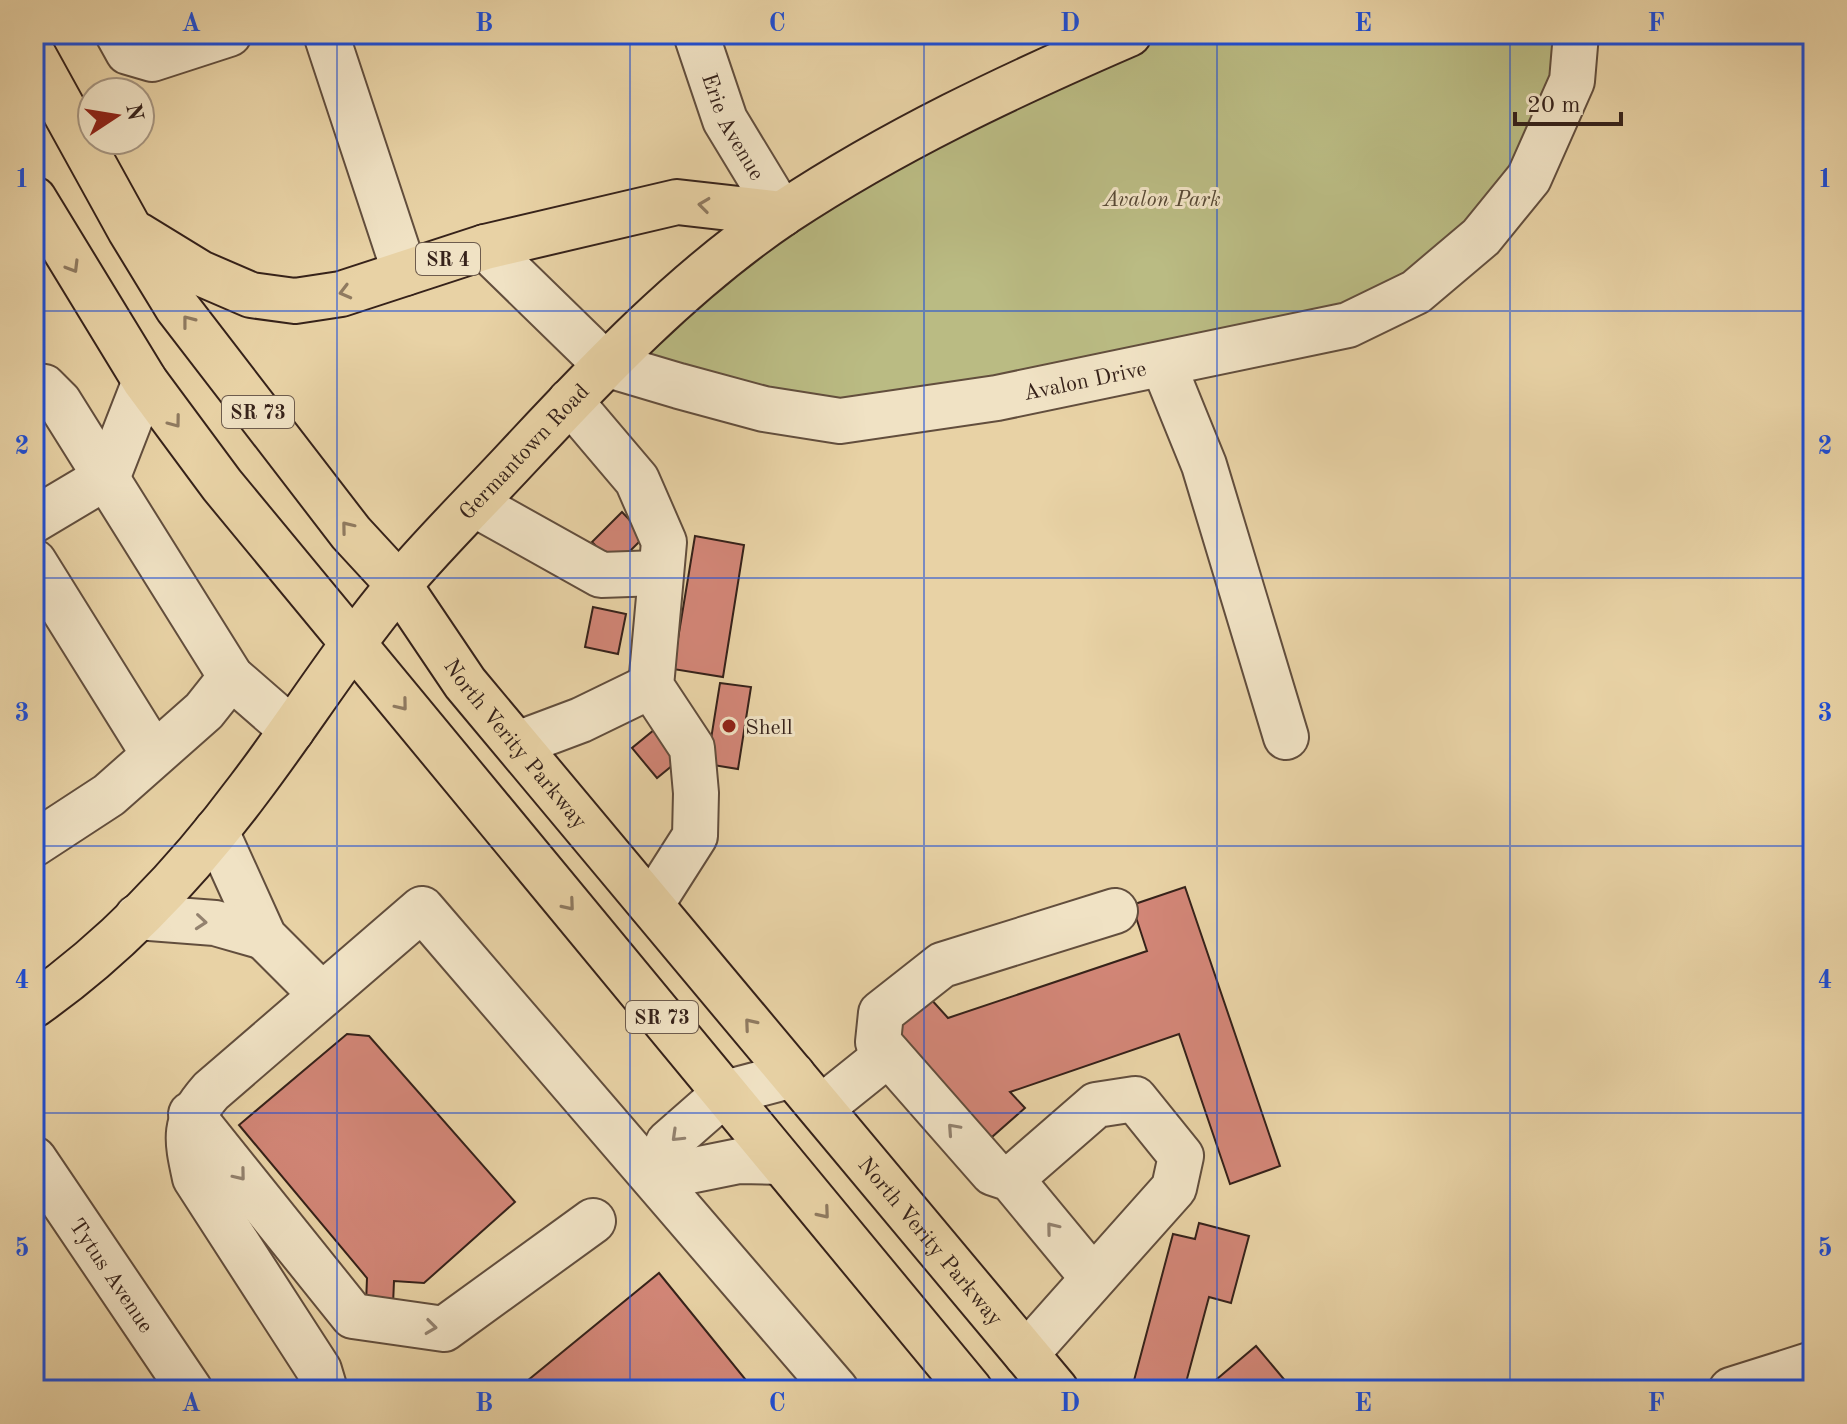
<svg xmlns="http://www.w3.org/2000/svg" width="1847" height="1424" viewBox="0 0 1847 1424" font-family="'Old Standard TT',serif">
<rect width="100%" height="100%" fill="#e8d2a5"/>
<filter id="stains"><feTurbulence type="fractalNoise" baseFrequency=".0025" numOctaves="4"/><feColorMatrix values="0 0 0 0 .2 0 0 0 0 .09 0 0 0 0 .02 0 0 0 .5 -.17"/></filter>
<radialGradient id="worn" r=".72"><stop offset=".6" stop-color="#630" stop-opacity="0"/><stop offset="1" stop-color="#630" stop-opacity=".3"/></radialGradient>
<path fill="#babb83" stroke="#786e4e" stroke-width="2" d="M1129,34h447l-20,90 -140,168 -515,121 -296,-49 177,-150z"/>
<g fill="#d28677" stroke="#36221a" stroke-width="2">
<path d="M622,512l23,24 -30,30 -23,-24z"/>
<path d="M695,536l49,9 -21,132 -50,-8z"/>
<path d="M593,607l33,7 -8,40 -33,-7z"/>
<path d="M720,683l31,4 -13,82 -31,-5z"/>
<path d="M660,725l24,31 -27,22 -25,-30z"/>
<path d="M1185,887l95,279 -50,18 -51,-150 -169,58 15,16 -41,36 -97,-109 42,-38 19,21 199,-67 -15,-46z"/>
<path d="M347,1034l22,2 146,166 -91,81 -30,-2 -1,24 -27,-1 1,-26 -128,-153z"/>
<path d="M1199,1223l50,13 -18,67 -22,-6 -25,93 -52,-2 41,-154 22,5z"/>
<path d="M659,1273l95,117h-238z"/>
<path d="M1256,1346l37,44h-89z"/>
</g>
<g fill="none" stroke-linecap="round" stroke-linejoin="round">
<defs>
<g id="minor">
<path d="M118,34l10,18 24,7 77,-25"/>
<path d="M326,34l79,239"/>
<path id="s1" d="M696,34l29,86 57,94"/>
<path id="s2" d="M485,247l120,117 74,22 85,23 76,12 157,-23 351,-73 68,-33 65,-55 48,-59 43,-97 4,-47"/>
<path d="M1163,364l41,101 82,272"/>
<path d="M34,386l10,1 15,15 172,275 61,53"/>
<path d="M570,401l67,79 27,62 -13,144 41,62 4,45 -1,43 -44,69"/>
<path d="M474,504l127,71 58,-2"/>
<path d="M34,520l74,-44 37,-95"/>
<path d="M34,562l119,191"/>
<path d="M517,744l64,-24 70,-34"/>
<path d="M216,831l48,106 58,58"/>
<path d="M34,844l75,-49 95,-84 27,-34"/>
<path d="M137,917l78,6 49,14"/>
<path d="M821,1108l66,-53"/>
<path d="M191,1114l162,202 91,13 149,-108"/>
<path id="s3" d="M34,1159l156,231"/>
<path d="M655,1178l13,-35 57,-50 68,-18"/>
<path d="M655,1178l84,-17 42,1"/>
<path d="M1011,1179l85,-74 39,-6 46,57 -7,32 -148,166"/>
<path d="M1093,1278l-82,-99 -18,-6 -115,-131 3,-29 61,-48 173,-54"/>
<path d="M325,1390l-6,-20 -124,-192c-9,-41 -12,-55 16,-87l211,-182 414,481"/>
<path d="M1731,1390l82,-26"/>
</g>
<g id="major">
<path id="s4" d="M34,56l96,174 47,77 174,226 48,52 66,98 591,707"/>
<path d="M34,199l111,182 77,104 748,905"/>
<path d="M138,235l62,38 51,22 44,6 46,-7 144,-47 192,-45 105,12"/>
<path id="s5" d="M34,1005c84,-59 154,-134 215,-216 51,-67 96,-140 150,-204 37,-44 78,-84 117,-126 82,-88 168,-179 269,-247 109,-72 224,-126 344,-178"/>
</g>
</defs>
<use href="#minor" stroke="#624e3d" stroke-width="48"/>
<use href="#major" stroke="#36221a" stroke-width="48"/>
<use href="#minor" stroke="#f0e2c4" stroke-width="44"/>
<use href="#major" stroke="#e8d2a5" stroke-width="44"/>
</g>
<defs><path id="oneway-chevron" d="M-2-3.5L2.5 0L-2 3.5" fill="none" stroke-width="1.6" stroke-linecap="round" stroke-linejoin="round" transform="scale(2)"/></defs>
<g stroke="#8f7a60">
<use href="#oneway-chevron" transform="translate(704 205) rotate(-173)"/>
<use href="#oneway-chevron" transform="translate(73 267) rotate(59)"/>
<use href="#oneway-chevron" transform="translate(345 292) rotate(165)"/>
<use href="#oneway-chevron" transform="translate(188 321) rotate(-128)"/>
<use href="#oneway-chevron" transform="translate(175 422) rotate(53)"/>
<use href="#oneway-chevron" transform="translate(347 527) rotate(-129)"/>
<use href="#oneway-chevron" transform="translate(402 705) rotate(51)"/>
<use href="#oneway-chevron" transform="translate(569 905) rotate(50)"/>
<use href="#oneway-chevron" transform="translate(750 1024) rotate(-130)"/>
<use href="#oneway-chevron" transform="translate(824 1213) rotate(50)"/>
</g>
<g stroke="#93826f">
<use href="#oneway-chevron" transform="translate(201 922) rotate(5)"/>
<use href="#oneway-chevron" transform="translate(953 1129) rotate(-132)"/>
<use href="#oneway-chevron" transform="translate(677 1136) rotate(136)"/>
<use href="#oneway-chevron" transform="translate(240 1175) rotate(51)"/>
<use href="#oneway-chevron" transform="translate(1052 1228) rotate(-129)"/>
<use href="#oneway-chevron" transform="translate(431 1327) rotate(7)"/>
</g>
<path fill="none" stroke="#1d4ed8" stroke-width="2" stroke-opacity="0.55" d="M337,34v1356M630,34v1356M924,34v1356M1217,34v1356M1510,34v1356M34,311h1779M34,578h1779M34,846h1779M34,1113h1779"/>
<circle fill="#8f2418" stroke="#f0e2c4" stroke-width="3" cx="729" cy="726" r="8"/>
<g text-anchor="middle" stroke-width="6" stroke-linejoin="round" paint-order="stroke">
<g fill="#f0e2c4" stroke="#6e5c4d" stroke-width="2">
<rect x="416" y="243" width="64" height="32" rx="6"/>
<rect x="222" y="396" width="72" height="32" rx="6"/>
<rect x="626" y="1001" width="72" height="32" rx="6"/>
</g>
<g font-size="20" font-weight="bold" fill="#36221a">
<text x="448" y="266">SR 4</text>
<text x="258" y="419">SR 73</text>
<text x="662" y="1024">SR 73</text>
</g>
<g font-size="22" fill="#36221a" stroke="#f0e2c4">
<text dy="8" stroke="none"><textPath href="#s1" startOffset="100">Erie Avenue</textPath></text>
<text dy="8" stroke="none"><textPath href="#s2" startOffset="658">Avalon Drive</textPath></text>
<text dy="8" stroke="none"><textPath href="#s5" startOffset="742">Germantown Road</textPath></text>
<text dy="8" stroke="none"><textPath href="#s4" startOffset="842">North Verity Parkway</textPath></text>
<text dy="8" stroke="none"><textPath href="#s4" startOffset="1490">North Verity Parkway</textPath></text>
<text dy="8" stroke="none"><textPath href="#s3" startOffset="140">Tytus Avenue</textPath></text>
</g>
<g font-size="22" font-style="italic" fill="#574834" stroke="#f0e2c4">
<text x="1162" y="206">Avalon Park</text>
</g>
<g font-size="22" fill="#36221a" stroke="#f0e2c4" text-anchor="start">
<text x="745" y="734">Shell</text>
</g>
</g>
<rect width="1847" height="1424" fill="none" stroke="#e8d2a5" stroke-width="88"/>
<g transform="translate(116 116) rotate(78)"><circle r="38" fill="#f0e2c4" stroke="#a69580" stroke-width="2"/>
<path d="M0-6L14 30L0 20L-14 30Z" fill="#8f2418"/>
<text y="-12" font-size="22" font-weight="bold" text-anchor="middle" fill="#36221a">N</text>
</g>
<path d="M1515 112v12h106v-12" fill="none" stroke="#36221a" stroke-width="4"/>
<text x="1527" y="112" font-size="24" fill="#36221a" stroke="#f0e2c4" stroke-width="6" paint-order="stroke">20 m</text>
<rect x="44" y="44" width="1759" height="1336" fill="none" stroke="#1d4ed8" stroke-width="3"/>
<g font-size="26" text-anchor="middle" font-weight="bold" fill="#1d4ed8">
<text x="191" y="31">A</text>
<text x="484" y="31">B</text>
<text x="777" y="31">C</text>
<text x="1070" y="31">D</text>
<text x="1363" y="31">E</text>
<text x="1656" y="31">F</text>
<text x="22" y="187">1</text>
<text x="1825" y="187">1</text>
<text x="22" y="454">2</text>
<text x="1825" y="454">2</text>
<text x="22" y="721">3</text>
<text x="1825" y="721">3</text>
<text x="22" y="988">4</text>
<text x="1825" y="988">4</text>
<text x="22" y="1256">5</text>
<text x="1825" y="1256">5</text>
<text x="191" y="1411">A</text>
<text x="484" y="1411">B</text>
<text x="777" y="1411">C</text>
<text x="1070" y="1411">D</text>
<text x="1363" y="1411">E</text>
<text x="1656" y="1411">F</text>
</g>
<rect width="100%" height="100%" filter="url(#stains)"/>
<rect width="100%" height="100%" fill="url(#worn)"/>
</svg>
